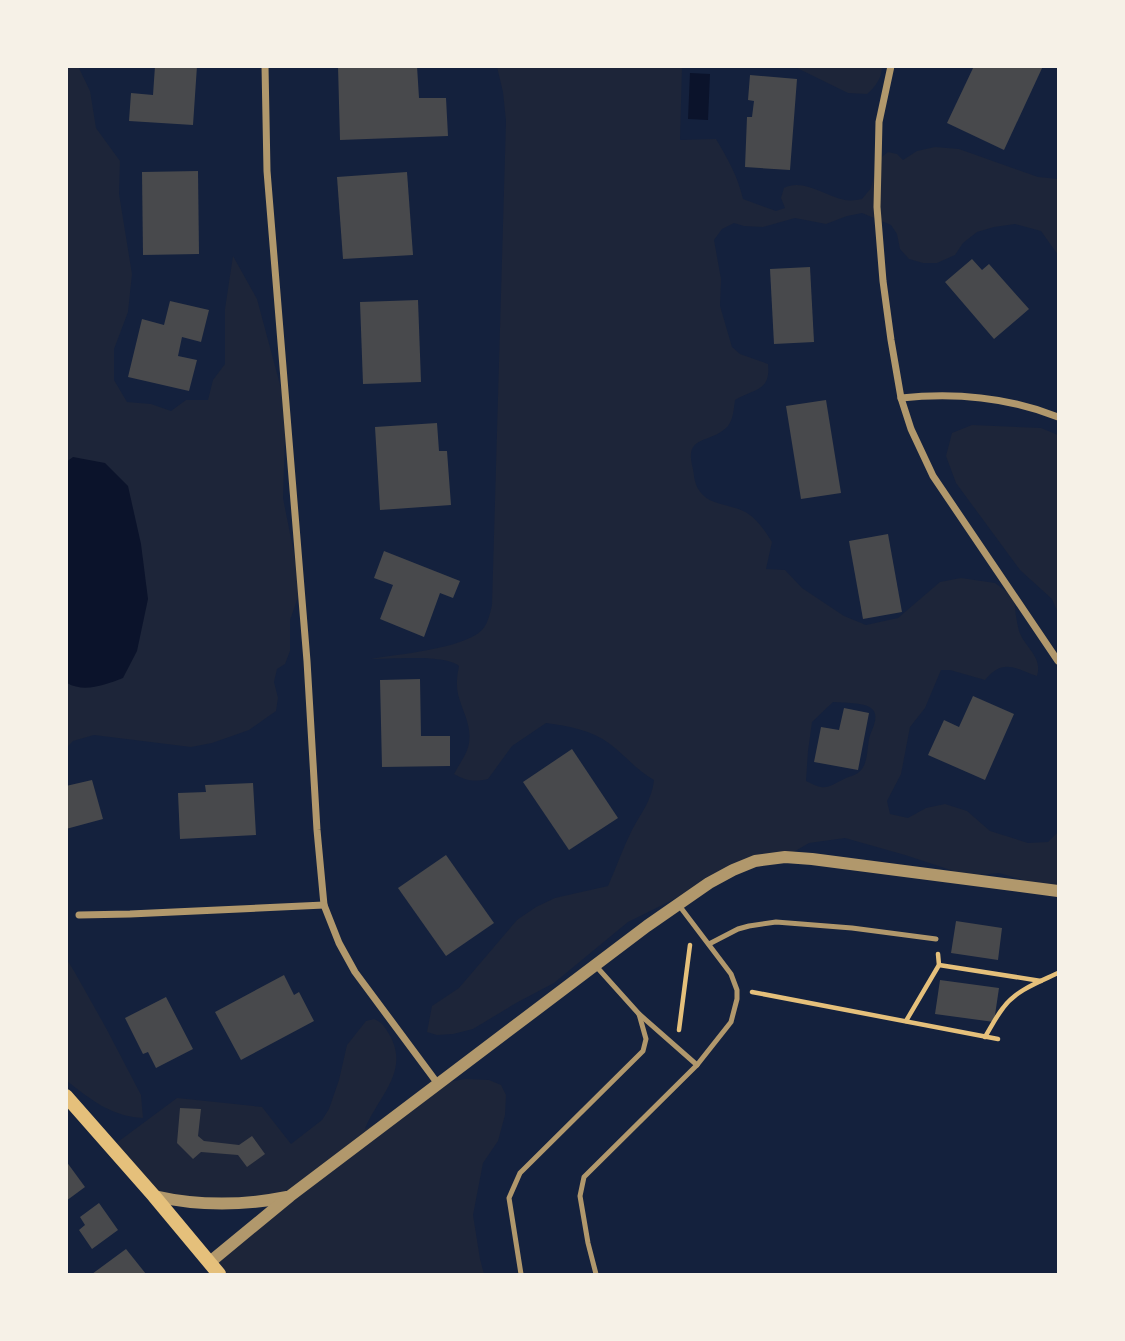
<svg xmlns="http://www.w3.org/2000/svg" width="1125" height="1341" viewBox="0 0 1125 1341" font-family="'PT Sans Narrow',sans-serif">
<rect width="100%" height="100%" fill="#14213d"/>
<g fill="#1d2539" fill-rule="evenodd">
<path d="M78,66l12,25 6,37 24,33 -1,33 13,80 -4,38 -14,37v31l13,22 24,2 20,7 15,-11h22l5,-20 12,-16v-55l8,-53 24,43 29,108 -3,91 18,91 -11,31v31l-5,13 -8,5 -3,13 4,16 -2,13 -27,19 -37,13 -21,4 -97,-12 -21,6 -6,6 -1,-680z"/>
<path d="M497,67h185l-2,73 36,-1c12,20 22,38 27,60l33,12 9,-3 -4,-10 3,-10c20,-10 40,8 61,12 6,1 12,0 17,-1l9,-11 7,-28 10,-8 9,2 6,6 14,-9 18,-4 24,2 79,28 20,2v76l-17,-24 -26,-7 -21,3 -17,5 -14,11 -8,12 -18,8h-14l-14,-4 -9,-10 -3,-15 -6,-9 -29,-12 -15,3 -21,8 -31,-6 -32,9 -19,-1 -10,-3 -12,6 -8,11 7,39 -1,27 12,41 8,7 28,10c3,28 -14,24 -33,36 -1,8 -2,20 -7,26 -17,19 -45,7 -35,43 1,7 2,16 6,21 9,16 34,14 48,23 11,7 18,18 25,29l-6,27 19,1 17,18 42,28 22,9 32,-7 42,-36 21,-4 34,5 19,14c1,11 2,23 5,34 6,17 24,26 18,45 -23,-8 -34,-18 -52,4l-35,-10h-9l-16,38 -15,19 -9,47 -14,27 3,13 18,4 18,-10 19,-4 22,7 23,20 38,12 20,-1 10,-10v53l-11,2 -48,-14 -30,3 -64,-21 -60,-17 -36,5 -24,14 -68,21 -89,44 -74,61 -38,20 -43,26 -20,5 -16,1 -10,-3 5,-26 27,-18 58,-68 19,-13 19,-9 53,-12c8,-18 15,-38 24,-56 9,-17 20,-30 22,-50 -19,-11 -28,-24 -44,-36 -18,-14 -42,-18 -64,-21l-34,23 -24,33c-14,3 -22,2 -34,-5 5,-10 13,-19 15,-31 3,-18 -7,-32 -11,-49 -2,-10 -1,-18 1,-28 -14,-12 -68,-7 -88,-7 27,-5 92,-10 111,-29 6,-6 8,-17 10,-25l14,-484 -3,-29zM833,702c10,1 30,0 38,6 10,8 0,22 -2,31 -2,10 -1,23 -8,31 -4,5 -10,6 -15,8 -19,9 -19,14 -40,3l2,-30 4,-29z"/>
<path d="M795,67h87c0,11 -7,20 -15,27l-19,-1z"/>
<path d="M972,425l69,3 17,7v178l-6,-14 -32,-29 -64,-87 -10,-27 6,-23z"/>
<path d="M67,960l7,11 32,57 35,67 2,23c-31,-1 -53,-19 -76,-37z"/>
<path d="M374,1019c8,3 11,8 15,15 22,37 -11,62 -24,95l39,-20 34,-25 27,-5 24,1 12,5 5,10 -1,20 -7,26 -15,22 -10,52 7,44 4,15h-265l-9,-12 79,-64 -26,4 -109,-6 -43,-49 66,-49 85,9 29,37 31,-24 7,-11 10,-29 8,-35 19,-24z"/>
</g>
<g fill="#0b132b">
<path d="M690,73l20,1 -2,46 -20,-1z"/>
<path d="M73,457l32,6 23,23 13,58 7,55 -11,52 -14,27c-18,7 -39,15 -56,5l-1,-221z"/>
</g>
<g fill="#48494c">
<path d="M155,66h42l-4,59 -64,-4 2,-28 22,2z"/>
<path d="M338,66h79l2,32h27l2,38 -108,4z"/>
<path d="M974,66h69l-39,84 -57,-27z"/>
<path d="M750,75l47,4 -7,91 -45,-3 2,-50h5l2,-16 -6,-1z"/>
<path d="M198,171l1,83 -56,1 -1,-83z"/>
<path d="M407,172l6,83 -70,4 -6,-82z"/>
<path d="M972,259l10,11 7,-6 40,45 -35,30 -49,-57z"/>
<path d="M810,267l4,75 -40,2 -4,-75z"/>
<path d="M418,300l3,82 -58,2 -3,-82z"/>
<path d="M170,301l39,9 -8,32 -19,-5 -4,19 19,4 -8,31 -61,-14 14,-58 22,6z"/>
<path d="M826,400l15,93 -40,6 -15,-93z"/>
<path d="M437,423l2,28h8l4,54 -71,5 -5,-83z"/>
<path d="M888,534l14,78 -39,7 -14,-78z"/>
<path d="M384,551l76,30 -7,17 -13,-5 -16,44 -44,-18 13,-34 -19,-7z"/>
<path d="M420,679l1,57h29v30l-68,1 -2,-87z"/>
<path d="M973,696l41,18 -29,66 -57,-25 16,-35 15,7z"/>
<path d="M844,708l25,5 -11,57 -44,-8 7,-35 18,3z"/>
<path d="M572,749l46,69 -49,32 -46,-68z"/>
<path d="M92,780l11,39 -37,10v-43z"/>
<path d="M253,783l3,52 -76,4 -2,-46 28,-1 -1,-7z"/>
<path d="M446,855l48,68 -48,33 -48,-68z"/>
<path d="M956,921l46,7 -4,32 -47,-7z"/>
<path d="M284,975l10,20 5,-3 15,29 -73,39 -26,-48z"/>
<path d="M940,980l59,8 -5,34 -59,-8z"/>
<path d="M166,997l27,52 -37,19 -8,-16 -5,2 -18,-36z"/>
<path d="M180,1108l21,1 -3,27 6,5 35,4 13,-9 13,18 -18,13 -9,-12 -37,-3 -8,7 -16,-16z"/>
<path d="M66,1161l19,26 -19,14z"/>
<path d="M99,1203l19,27 -26,19 -13,-19 6,-5 -5,-8z"/>
<path d="M126,1249l20,25h-54z"/>
</g>
<g fill="none" stroke-linecap="round" stroke-linejoin="round">
<g stroke="#e5c07b" stroke-width="4.5">
<path d="M939,965l102,16"/>
<path d="M752,992l246,47"/>
<path d="M906,1021l33,-56 -1,-11"/>
<path d="M679,1030l11,-85"/>
<path d="M985,1037c6,-10 11,-20 18,-29 13,-18 36,-26 55,-35"/>
</g>
<g stroke="#b1986c" stroke-width="5">
<path d="M709,944l29,-15 11,-3 27,-4 76,6 84,11"/>
<path d="M595,965l44,49 58,51"/>
<path d="M521,1274l-12,-76 11,-25 123,-122 3,-12 -7,-25"/>
<path d="M596,1274l-8,-31 -8,-47 4,-19 113,-112 34,-43 6,-23v-9l-6,-16 -53,-70"/>
</g>
<g stroke="#b1986c" stroke-width="7">
<path d="M265,66l2,105 40,490 10,169 7,75 15,38 16,29 83,112"/>
<path d="M891,66l-12,56 -2,85 6,74 8,59 10,58 10,31 22,47 125,185"/>
<path d="M901,398c55,-6 106,-1 157,19"/>
<path d="M79,915l51,-1 194,-9"/>
</g>
<g stroke="#b1986c" stroke-width="12">
<path d="M154,1196c44,10 88,10 133,1"/>
<path d="M210,1262l80,-66 148,-112 209,-158 62,-43 24,-13 22,-9 30,-4 27,2 246,32"/>
</g>
<path stroke="#e5c07b" stroke-width="14" d="M66,1096l88,100 65,78"/>
</g>
<rect width="1125" height="1341" fill="none" stroke="#f6f1e7" stroke-width="136"/>
</svg>
